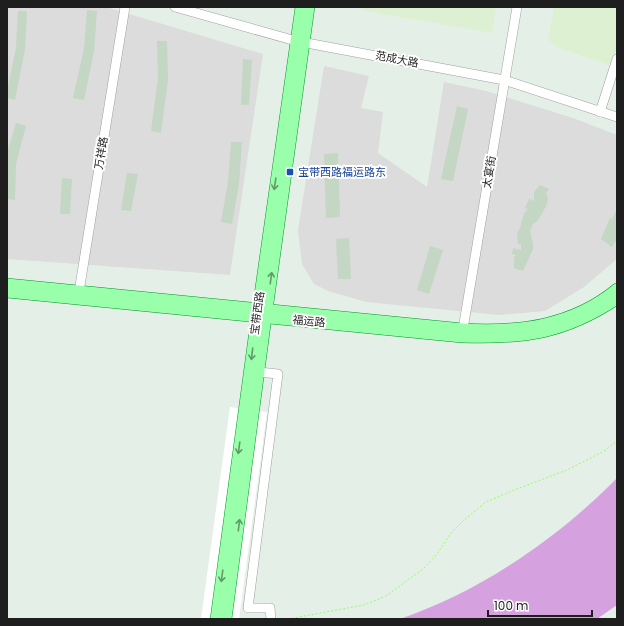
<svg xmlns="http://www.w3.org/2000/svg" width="624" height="626" viewBox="0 0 624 626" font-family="Poppins,'Noto Sans SC',sans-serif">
<rect width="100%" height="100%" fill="#e4f0e7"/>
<g fill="#dbdcdb">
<path d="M7,7h99l157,47 -33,221 -223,-16z"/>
<path d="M324,66l45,10 -8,32 22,4 -5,41 49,34 17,-105 42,9 87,27 44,17v124l-33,28 -39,24 -46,4 -133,-13 -38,-11 -14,-7 -12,-20 -4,-34z"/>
</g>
<g fill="#ddf1d2">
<path d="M356,7h140l-4,26 -127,-22z"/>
<path d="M554,7h63v61l-58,-20 -11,-8z"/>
</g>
<path fill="#d5a2df" d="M617,478v127l-20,14h-197c81,-28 157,-80 217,-141z"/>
<path fill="#fff" d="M230,407l37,5 -28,207h-38z"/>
<g fill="#c4d6c4">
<path d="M87,10l10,1 -3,40 -10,49 -11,-2 11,-49z"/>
<path d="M18,11h9l-2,38 -10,51 -8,-2v-7l9,-43z"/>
<path d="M157,41h10l1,39 -7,53 -10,-2 7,-53z"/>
<path d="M243,59l9,1 -3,45h-8z"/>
<path d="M457,106l11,3 -15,72 -12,-2z"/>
<path d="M16,123l10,3 -10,38 -1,36 -8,-1v-46z"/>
<path d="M231,142h11l-3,42 -7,40 -11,-2 7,-40z"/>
<path d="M338,153l2,64 -14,1 -2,-64z"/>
<path d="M127,173l11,1 -7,37 -10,-1z"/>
<path d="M62,178l10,1 -2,35h-10z"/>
<path d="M540,185l9,4 -3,4 2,6 -2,7 -7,13 -6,5 -3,7 3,13v5l-10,22 -9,-3v-10l2,-3 -4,-1 1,-6 8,2v-6h-3l-1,-10 3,-6 4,-14 4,-5 -3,-1 4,-9 5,2v-9z"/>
<path d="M617,209v30l-5,8 -11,-8 9,-21 2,1z"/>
<path d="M349,238l2,41h-13l-2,-40z"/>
<path d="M430,246l13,4 -14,44 -12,-4z"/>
</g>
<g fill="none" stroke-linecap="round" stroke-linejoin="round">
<defs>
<g id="minor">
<path d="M175,7l121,34 208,39 113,37"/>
<path d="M600,112l17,-53"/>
<path d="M78,298l47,-291"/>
<path d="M462,335l55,-328"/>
<path d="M259,372l19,2 -30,234h22l1,11"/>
</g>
<g id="major">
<path d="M7,284l456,45c56,3 109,-3 154,-40"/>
<path d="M7,292l455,45c62,2 102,-3 155,-38"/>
<path d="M216,619l41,-303 44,-309"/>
<path d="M226,619l40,-302 43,-310"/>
</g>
</defs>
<use href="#minor" stroke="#9f9f9f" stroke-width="10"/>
<use href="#major" stroke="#009829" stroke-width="12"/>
<path stroke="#93ff65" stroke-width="1" stroke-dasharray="2 2" stroke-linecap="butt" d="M288,619l76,-14 22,-9 26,-19 12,-9 13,-14 14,-21 13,-13 22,-18 28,-12 53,-20 37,-19 13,-10"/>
<use href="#minor" stroke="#fff" stroke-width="9"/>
<use href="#major" stroke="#9fa" stroke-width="11"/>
</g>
<defs><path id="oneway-shaft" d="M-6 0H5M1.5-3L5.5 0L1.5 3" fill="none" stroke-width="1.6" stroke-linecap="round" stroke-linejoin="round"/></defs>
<g stroke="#629a6b">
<use href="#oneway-shaft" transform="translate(275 184) rotate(98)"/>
<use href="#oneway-shaft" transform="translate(271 278) rotate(-82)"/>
<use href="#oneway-shaft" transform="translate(252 354) rotate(97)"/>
<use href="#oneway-shaft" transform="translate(239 448) rotate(98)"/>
<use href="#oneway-shaft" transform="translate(239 525) rotate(-83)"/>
<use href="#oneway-shaft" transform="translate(222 576) rotate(98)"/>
</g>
<rect fill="#1a4fb4" stroke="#fff" stroke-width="1.5" x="286" y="168" width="8" height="8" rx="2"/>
<g text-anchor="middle" stroke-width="4" stroke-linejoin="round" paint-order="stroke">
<g font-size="11" fill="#1e1e1e" stroke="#fff">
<text transform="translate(397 59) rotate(11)" y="4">范成大路</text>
<text transform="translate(101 153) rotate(-81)" y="4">万祥路</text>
<text transform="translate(489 172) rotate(-81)" y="4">太宴街</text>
<text transform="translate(257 313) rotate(-82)" y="4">宝带西路</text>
<text transform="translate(309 321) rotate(6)" y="4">福运路</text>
</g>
<g font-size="11" fill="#164399" stroke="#fff" text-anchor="start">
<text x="298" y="176">宝带西路福运路东</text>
</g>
</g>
<rect width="624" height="626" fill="none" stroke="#1e1e1e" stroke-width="16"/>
<path d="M488 610v6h104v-6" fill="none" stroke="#1e1e1e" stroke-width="2"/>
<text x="494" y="610" font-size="12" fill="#1e1e1e" stroke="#ffffff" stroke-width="3" paint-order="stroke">100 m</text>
</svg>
